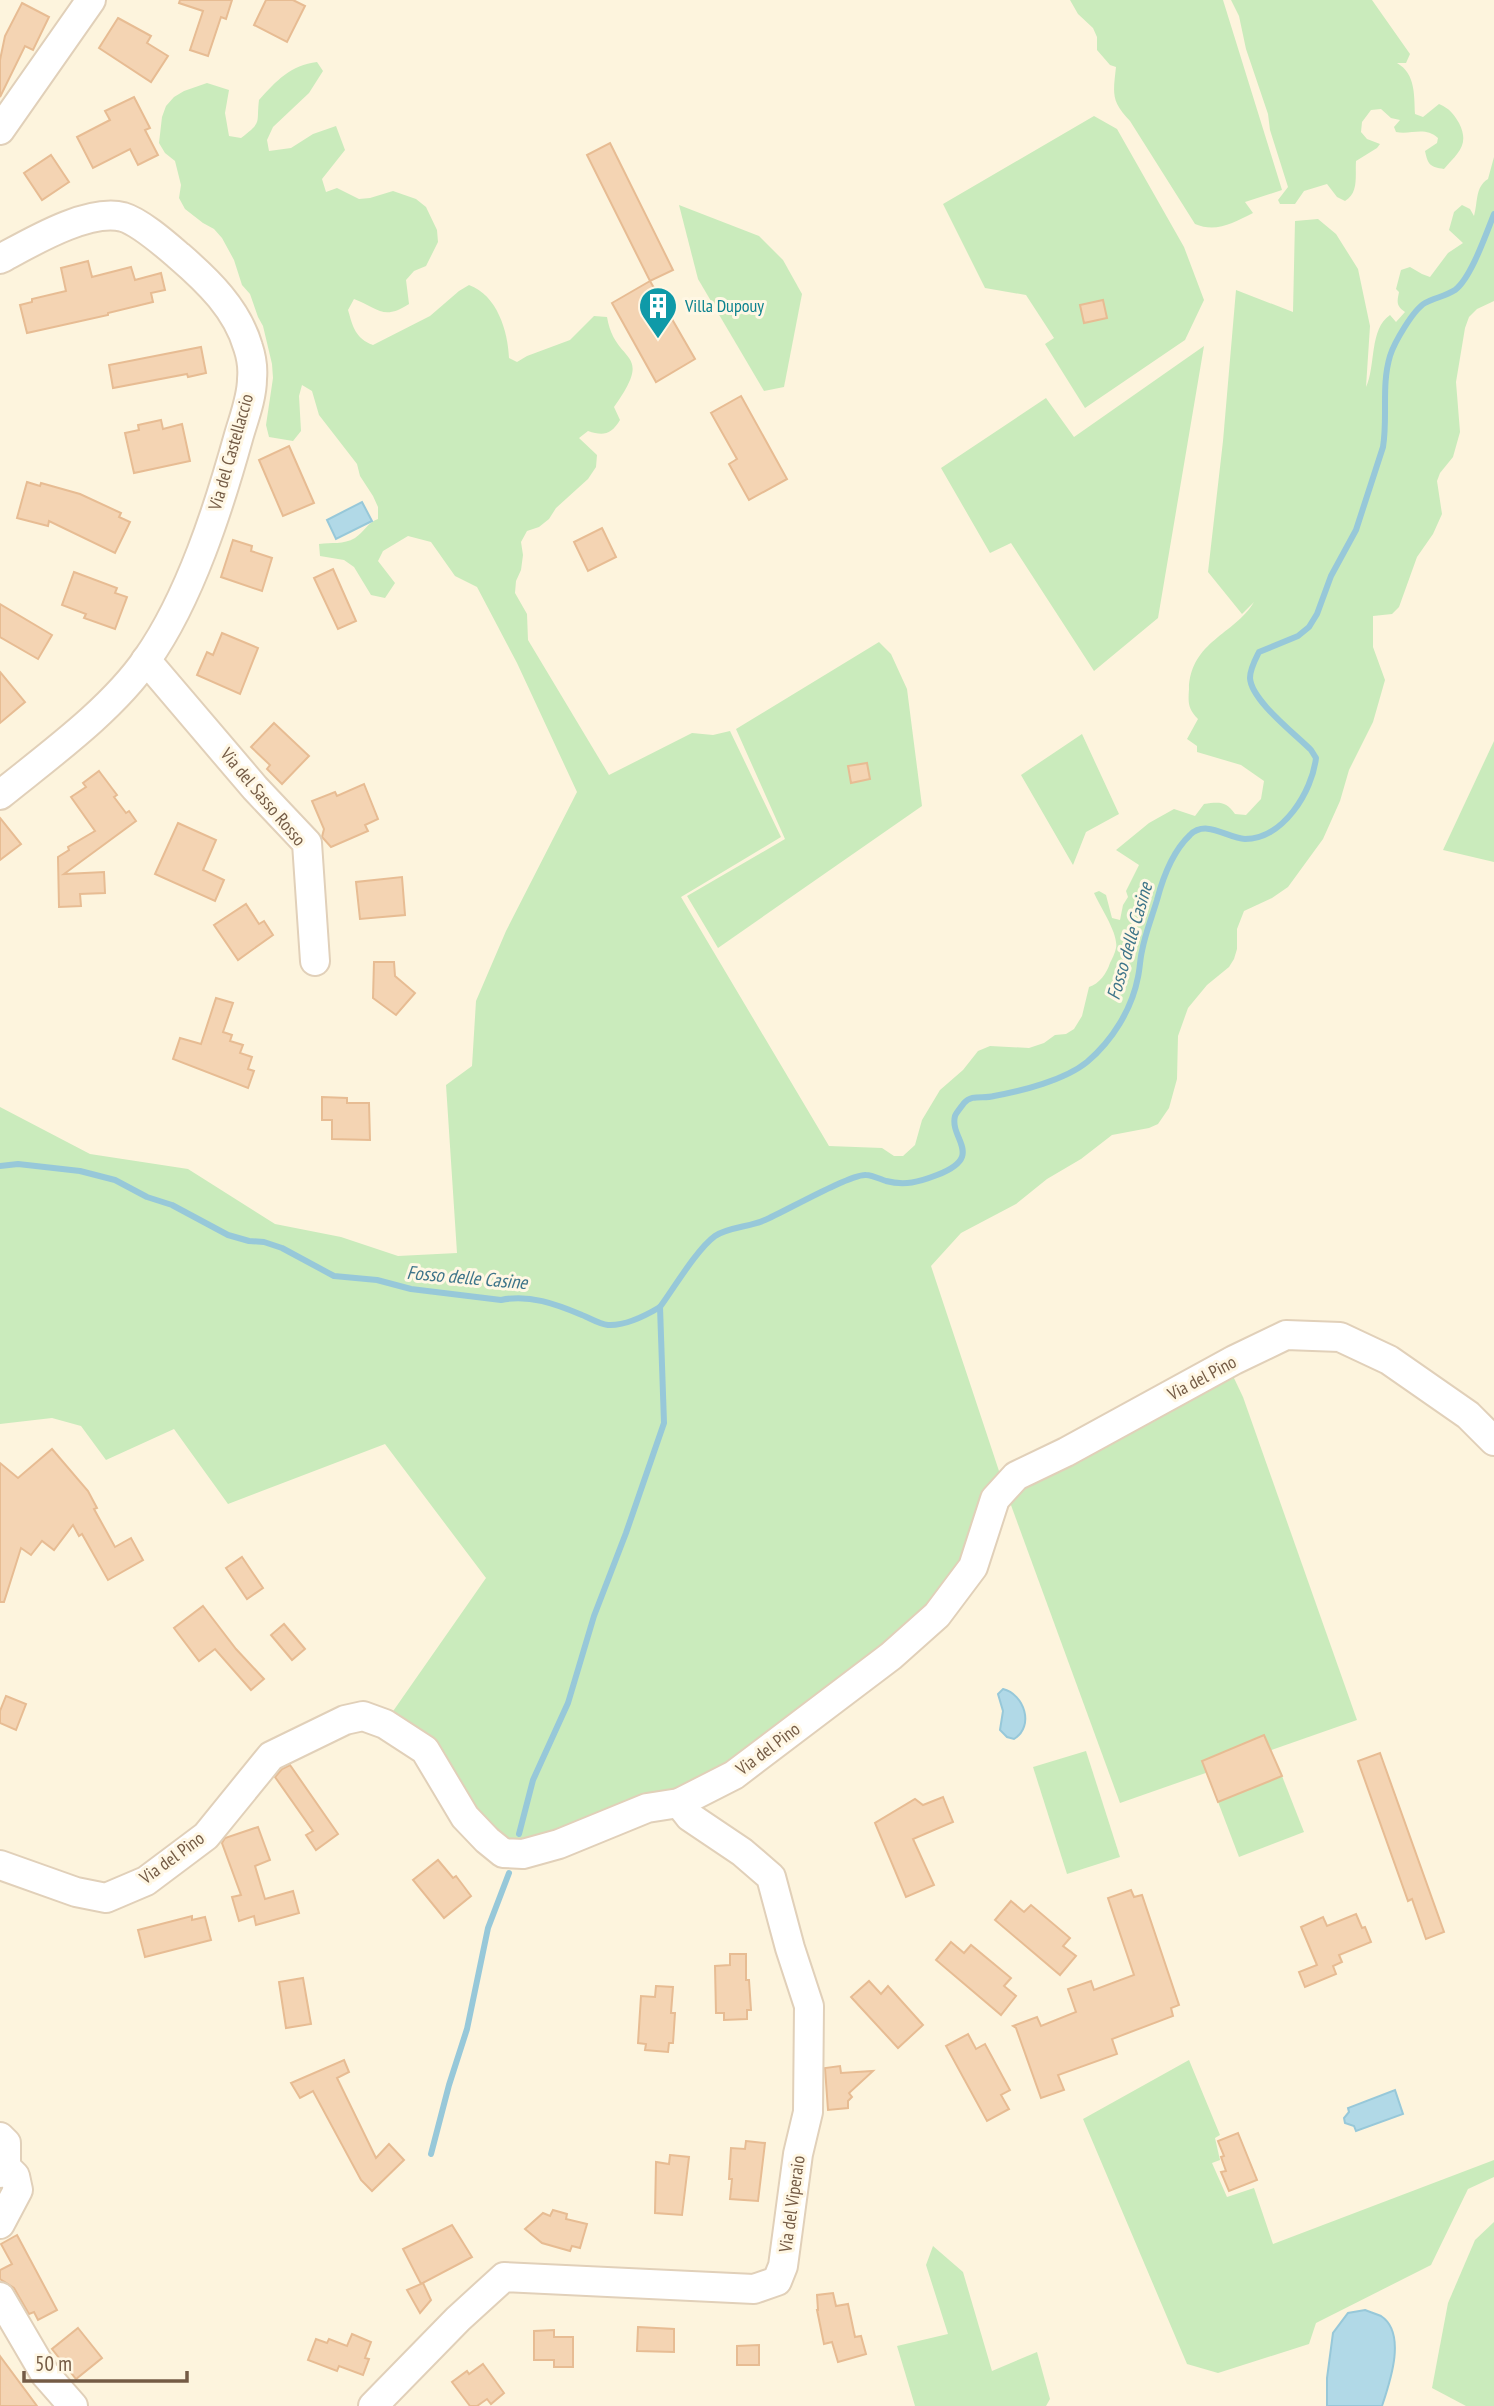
<svg xmlns="http://www.w3.org/2000/svg" width="1494" height="2406" viewBox="0 0 1494 2406" font-family="'PT Sans Narrow',sans-serif">
<rect width="100%" height="100%" fill="#fdf4dd"/>
<g fill="#caebbc">
<path d="M1070,0h153l59,190 -37,12 8,11c-20,10 -37,20 -58,11l-65,-103c-19,-20 -17,-27 -14,-54l-6,-2 -13,-15v-13l-4,-9 -15,-14z"/>
<path d="M1231,0h141l38,54 -4,9h-9c19,11 17,33 18,51l8,3 16,-13c11,5 14,9 20,19 11,22 -1,30 -15,46 -14,-2 -16,-4 -19,-18l12,-8 1,-5c-13,-12 -27,-3 -42,-6l-2,-5 6,-7 -9,-2 -10,-9 -10,1 -9,12 -1,10 6,7 13,5 -3,4 -21,13c-1,15 3,32 -11,40l-8,-4 -10,-13 -23,7 -9,13h-15l-2,-4 10,-13 -18,-57 -2,-16 -22,-65 -7,-33z"/>
<path d="M317,62l6,9 -14,22 -36,34 -6,13 2,11 22,-3 22,-14 23,-8 9,24 -23,29 4,13 11,-4 22,11 11,-1 23,-7 23,8 10,8 11,23 1,12 -12,24 -12,5 -8,9 3,24c-26,17 -31,4 -55,-5l-6,11c5,17 7,28 25,35l57,-29 29,-25 10,-6c28,10 39,46 40,73l8,4 10,-6 43,-16 24,-24 13,1c8,49 49,31 7,90l6,13c-9,15 -17,16 -32,11l-9,7 18,17 -1,12 -8,12 -32,29 -7,11 -10,8 -12,4 -6,11 2,13 -2,15 -5,11 -1,12 12,21 1,26 81,135 83,-42 21,2 17,-4 51,106 -100,60 148,249 53,2 12,8h9l12,-11 7,-25 18,-30 23,-20 15,-19 12,-5 39,2 15,-5 11,-8 11,-1 8,-5 8,-13 7,-29c10,-3 18,-14 21,-24 2,-4 5,-10 6,-15 3,-14 -16,-41 -22,-55l5,-2 7,4 6,23 8,2 3,-15 5,-8 -2,-6 13,-26 -23,-15 33,-27 25,-14 21,7 9,-12c15,-2 22,-3 31,10l11,1 15,-16 3,-18 -23,-16 -44,-13v-6l-10,-7 11,-20c-10,-10 -10,-16 -9,-30 2,-48 45,-54 65,-87l-12,12 -34,-42 15,-131 13,-151 57,22 2,-91 23,-2 18,15 22,35 12,57 -4,61c10,-21 3,-58 24,-72l6,7 9,-10c-9,-6 -8,-10 -6,-20l-3,-3 5,-19 9,-3 12,7 8,3 18,-24 15,-10 -14,-13 5,-18 8,-7 8,4 4,7c4,-14 1,-29 14,-37l6,-22v144l-17,8 -8,8 -4,11 -9,54 4,50 -7,25 -13,16 -3,8 5,33 -9,20 -16,23 -18,50 -7,7 -19,2v31l12,33 -12,42 -24,48 -9,31 -17,38 -35,48 -16,11 -28,13 -7,18v20l-3,10 -5,8 -22,18 -19,23 -10,28 -1,43 -8,29 -11,16 -9,4 -37,7 -31,24 -34,20 -31,25 -55,29 -30,33 69,208 -27,72 -40,59 -212,170 -211,71 -121,-129 97,-139 -101,-134 -157,60 -54,-75 -68,31 -25,-34 -29,-8 -52,6v-317l90,47 98,15 87,55 66,13 57,19 59,-3 -11,-168 26,-19 4,-65 30,-70 71,-139 -60,-129 -40,-76 -22,-11 -24,-34 -23,-6 -25,15 -5,10 17,22 -10,15 -14,-3 -17,-28 -10,-7 -24,-4 -1,-12c13,-2 24,1 36,-6 9,-6 13,-16 23,-19v-12l-5,-11 -13,-20 -3,-12 -38,-49 -7,-24 -10,-6 -3,11 2,35 -8,10 -24,-4 -3,-12 7,-47 -1,-14 -9,-38 -5,-9 -8,-23 -8,-9 -8,-25 -12,-22 -8,-9 -11,-6 -18,-14 -6,-11 2,-13 -6,-24 -10,-8 -6,-10 3,-26 4,-11 8,-9 10,-6 23,-8 22,7 -4,23 4,23 12,2c22,-17 15,-14 18,-38 17,-19 32,-35 58,-38z"/>
<path d="M1094,116l23,13 67,118 20,53 -19,40 -100,68 -40,-64 9,-6 -28,-43 -41,-7 -42,-84z"/>
<path d="M679,205l80,31 24,24 19,34 -18,93 -20,4 -66,-112z"/>
<path d="M1204,346l-46,272 -64,53 -83,-128 -21,10 -49,-85 105,-70 28,39z"/>
<path d="M879,642l12,12 16,35 15,117 -204,142 -31,-52 98,-57 -49,-110z"/>
<path d="M1082,734l37,80 -33,18 -13,33 -52,-90z"/>
<path d="M1494,741v121l-51,-12z"/>
<path d="M1233,1376l10,21 114,323 -237,83 -112,-306 7,-12z"/>
<path d="M1086,1751l34,106 -53,17 -34,-107z"/>
<path d="M1282,1776l22,56 -65,25 -21,-55z"/>
<path d="M1189,2060l31,75 -5,3 5,22 -8,3 15,34 27,-9 19,56 221,-84v17l-26,12 -37,76 -115,58 -7,21 -91,29 -31,-9 -104,-245z"/>
<path d="M1494,2222v184h-28l-34,-18 16,-85 27,-63z"/>
<path d="M933,2246l30,26 29,99 45,-19 13,47 -4,7h-131l-18,-60 51,-12 -22,-69z"/>
</g>
<g fill="#b1d9e7" stroke="#97c8d9" stroke-width="2">
<path d="M362,502l10,19 -36,18 -9,-19z"/>
<path d="M1003,1689c21,5 32,37 11,50l-7,-2 -7,-7 3,-19 -5,-17z"/>
<path d="M1395,2090l8,24 -47,17 -2,-5 -9,-3 -1,-5 5,-6 -1,-4z"/>
<path d="M1365,2310c5,2 11,4 16,6 26,17 9,66 1,90h-55v-28l6,-45 15,-20z"/>
</g>
<g fill="none" stroke-linecap="round" stroke-linejoin="round">
<g stroke="#97c8d9" stroke-width="6">
<path d="M0,1166l18,-2 62,7 35,9 32,17 25,8 56,30 21,6 15,1 18,6 52,28 43,4 34,9 90,11c28,-6 55,4 81,15 8,3 17,9 26,10 17,1 37,-9 52,-18 14,-19 37,-58 55,-71 13,-9 35,-9 50,-16 19,-8 85,-46 101,-45 6,0 14,4 20,6 19,5 33,1 51,-6 49,-19 12,-36 18,-59 1,-3 7,-10 9,-13 8,-9 19,-4 30,-7 28,-5 71,-16 93,-34 25,-21 45,-53 51,-85 2,-9 2,-18 4,-26 3,-17 10,-34 15,-51 6,-23 15,-48 33,-65 16,-16 37,3 55,4 38,0 67,-47 71,-81l-5,-8c-16,-16 -60,-50 -61,-72 0,-9 5,-18 9,-26l39,-16 11,-9 8,-13 14,-38 25,-46 27,-83c5,-30 -2,-61 7,-91 4,-13 23,-46 35,-53 9,-5 21,-7 30,-13 16,-12 31,-56 39,-76"/>
<path d="M519,1834l14,-54 35,-77 26,-87 32,-83 38,-110 -4,-116"/>
<path d="M431,2154l18,-69 18,-56 21,-101 21,-55"/>
</g>
</g>
<g fill="#f4d4b3" stroke="#e7bc93" stroke-width="2">
<path d="M180,0h52l-6,19 -5,-2 -13,39 -18,-6 13,-39 -24,-8z"/>
<path d="M266,0h27l12,6 -18,36 -33,-17z"/>
<path d="M22,3l27,14 -16,33 -8,-4 -25,51v-37l5,-24z"/>
<path d="M118,18l33,18 -4,7 21,13 -17,26 -52,-34z"/>
<path d="M134,97l16,31 -5,2 13,25 -20,10 -8,-16 -37,19 -16,-31 33,-17 -5,-9z"/>
<path d="M610,143l63,127 -23,11 -63,-126z"/>
<path d="M51,155l18,27 -27,18 -18,-27z"/>
<path d="M88,261l4,16 39,-10 4,13 26,-7 4,17 -14,3 2,9 -45,11v2l-81,18 -7,-28 12,-3v-3l34,-8 -5,-23z"/>
<path d="M650,281l45,78 -39,23 -44,-79z"/>
<path d="M1103,300l4,18 -23,5 -4,-18z"/>
<path d="M201,347l5,26 -18,4 -1,-3 -74,14 -4,-23z"/>
<path d="M741,396l46,83 -38,21 -20,-36 8,-5 -26,-46z"/>
<path d="M161,420l2,9 19,-5 8,37 -56,12 -9,-40 14,-3 -1,-5z"/>
<path d="M289,446l25,57 -31,13 -24,-56z"/>
<path d="M27,482l13,4 1,-3 39,11 41,19 -2,4 11,5 -15,31 -66,-32 -1,5 -31,-8z"/>
<path d="M602,528l14,29 -28,14 -14,-29z"/>
<path d="M233,540l19,6 -1,5 21,7 -10,33 -41,-14z"/>
<path d="M333,569l23,52 -18,8 -24,-51z"/>
<path d="M74,572l43,16 -2,5 12,4 -12,32 -31,-11 2,-4 -24,-9z"/>
<path d="M0,604l52,31 -14,24 -38,-22z"/>
<path d="M222,633l36,15 -18,46 -43,-19 10,-23 6,3z"/>
<path d="M0,672l25,30 -25,21z"/>
<path d="M274,723l35,33 -27,28 -15,-15 3,-4 -19,-18z"/>
<path d="M867,763l3,16 -19,4 -3,-17z"/>
<path d="M99,771l18,24 -3,2 12,16 3,-2 7,10 -72,53 40,-2 1,21 -25,1 1,12 -22,1 -1,-50 11,-7 -1,-3 27,-16 -24,-34 15,-10 -3,-4z"/>
<path d="M364,784l14,35 -13,6 3,6 -37,16 -9,-10 2,-8 -12,-28 23,-9 2,4z"/>
<path d="M0,818l21,26 -21,16z"/>
<path d="M178,823l38,17 -13,30 21,10 -9,21 -60,-27z"/>
<path d="M402,877l3,38 -45,4 -4,-37z"/>
<path d="M246,904l13,20 5,-3 9,14 -35,25 -24,-35z"/>
<path d="M374,962h20l1,14 20,17 -19,22 -23,-17z"/>
<path d="M216,998l17,5 -10,29 9,3 -2,6 13,4 -3,8 12,4 -4,12 6,2 -6,17 -75,-29 7,-21 21,6z"/>
<path d="M322,1097l25,1v5h22l1,37 -38,-1v-19h-10z"/>
<path d="M52,1449l36,42 9,17 -3,1 21,38 16,-9 12,22 -35,20 -26,-46 -3,2 -6,-11 -19,25 -12,-9 -11,14 -10,-7 -17,54h-4v-139l18,15z"/>
<path d="M242,1557l21,31 -16,11 -21,-31z"/>
<path d="M203,1606l33,43 28,30 -13,11 -36,-41 -16,12 -25,-33z"/>
<path d="M284,1624l21,25 -13,11 -21,-25z"/>
<path d="M6,1696l20,8 -10,26 -16,-7v-12z"/>
<path d="M1264,1735l18,41 -64,26 -16,-41z"/>
<path d="M1380,1753l64,179 -18,7 -14,-40 -4,2 -50,-140z"/>
<path d="M290,1765l48,69 -22,16 -10,-15 7,-4 -38,-54 7,-8z"/>
<path d="M943,1797l10,25 -40,17 21,46 -28,12 -31,-74 40,-24 8,6z"/>
<path d="M258,1827l12,33 -15,6 10,33 28,-8 6,22 -43,12 -2,-9 -15,5 -7,-24 9,-2 -19,-52 3,-5z"/>
<path d="M438,1860l15,18 3,-2 15,20 -27,22 -31,-38z"/>
<path d="M1131,1890l3,7 8,-2 37,110 -8,3 2,8 -61,23 5,15 -59,21 6,15 -23,8 -25,-70 -3,-2 24,-9 4,9 35,-14 -8,-23 23,-8 3,9 40,-15 -26,-77z"/>
<path d="M1011,1901l13,11 7,-7 39,33 -7,8 13,10 -16,19 -65,-55z"/>
<path d="M1356,1914l6,14 3,-1 6,15 -32,13 3,7 -9,4 3,8 -31,13 -6,-15 18,-7 -16,-38 22,-10 4,9z"/>
<path d="M192,1916v4l13,-3 6,23 -66,17 -7,-27z"/>
<path d="M951,1942l13,11 7,-8 40,33 -7,8 12,10 -15,19 -65,-55z"/>
<path d="M730,1954h16v26h3l2,30h-4v9l-23,1v-7h-8l-1,-47 15,-1z"/>
<path d="M303,1978l8,46 -25,4 -7,-46z"/>
<path d="M869,1981l12,13 7,-8 35,39 -25,23 -47,-51z"/>
<path d="M656,1986l17,1 -2,26h4l-2,30h-4l-1,9 -23,-2 1,-6 -8,-1 3,-47 14,1z"/>
<path d="M968,2034l8,15 9,-5 25,46 -9,5 8,14 -22,12 -41,-75z"/>
<path d="M344,2060l5,12 -12,6 39,80 13,-14 15,16 -32,31 -11,-11 -48,-89 -13,7 -9,-15z"/>
<path d="M840,2066l1,7 32,-2 -24,22 3,4 -4,4v7l-20,2 -3,-42z"/>
<path d="M1238,2133l19,47 -28,11 -8,-19 5,-1 -5,-14 3,-1 -6,-15z"/>
<path d="M746,2141l19,2 -7,58 -28,-2 2,-20h-3l2,-31 14,1z"/>
<path d="M670,2155l19,2 -7,58 -27,-2 1,-51 13,2z"/>
<path d="M553,2210l14,4 -1,5 21,5 -7,24 -8,-2 -2,5 -28,-8 -17,-14 18,-16 7,3z"/>
<path d="M452,2225l20,32 -51,27 -18,-35z"/>
<path d="M17,2235l40,75 -19,10 -4,-8 -5,2 -15,-26 -14,-9v-9l12,-6 -11,-20z"/>
<path d="M423,2283l8,17 -11,13 -13,-23z"/>
<path d="M833,2293l3,13 12,-2 7,33 6,-1 5,18 -28,8 -6,-20 -8,2 -7,-34h1l-1,-15z"/>
<path d="M638,2327l36,2v23l-37,-1z"/>
<path d="M78,2328l24,30 -26,21 -24,-30z"/>
<path d="M554,2330v7h19v30h-19v-7h-20v-29z"/>
<path d="M352,2334l19,8 -6,16 4,1 -6,16 -24,-9 -2,5 -29,-11 8,-21 11,4 2,-4 18,7z"/>
<path d="M759,2345v20h-22v-19z"/>
<path d="M0,2356l37,50h-37z"/>
<path d="M483,2364l21,29 -13,11 -4,-5 -10,7h-7l-18,-24 15,-11 2,3z"/>
</g>
<g fill="none" stroke-linecap="round" stroke-linejoin="round">
<defs>
<g id="minor">
<path d="M0,130l91,-130"/>
<path d="M0,259c30,-16 88,-51 123,-42 17,5 42,27 56,39 29,25 58,53 69,91 3,9 5,22 4,32 0,18 -8,39 -13,56 -20,72 -49,163 -92,224 -35,51 -99,97 -147,136"/>
<path d="M146,660l109,128 52,55 8,118"/>
<path d="M0,1865l76,27 30,6 40,-17 60,-45 65,-80 74,-36 18,-4 22,8 40,26 40,67 22,23 16,13 20,1 36,-10 88,-36 32,-5 55,-28 157,-119 46,-41 36,-48 22,-68 21,-23 50,-24 168,-92 52,-25 54,2 49,23 79,55 26,26"/>
<path d="M0,2137l6,6v24l-6,6"/>
<path d="M0,2224l18,-34 -3,-14 -9,-9"/>
<path d="M0,2297l45,77 28,32"/>
<path d="M373,2406l85,-87 46,-42 250,12 23,-8 6,-15 15,-112 10,-42 1,-106 -19,-58 -19,-71 -29,-25 -52,-35 -11,-14"/>
</g>
</defs>
<use href="#minor" stroke="#e1d0b9" stroke-width="32"/>
<use href="#minor" stroke="#fff" stroke-width="28"/>
</g>
<defs>
<symbol id="building-pin" viewBox="-11 -11 22 30"><path d="M0 17L-7.5 6A9.5 9.5 0 1 1 7.5 6Z" fill="#0f9aa8" stroke="#fff7e4"/><path d="M-4-6H4V6H1V3H-1V6H-4ZM-2.5-4.3h1.7v1.8h-1.7ZM.8-4.3h1.7v1.8H.8ZM-2.5-1h1.7V.8h-1.7ZM.8-1h1.7V.8H.8Z" fill="#fff"/></symbol>
</defs>
<g fill-rule="evenodd">
<use href="#building-pin" x="636" y="284" width="44" height="60"/>
</g>
<g text-anchor="middle" stroke-width="6" stroke-linejoin="round" paint-order="stroke">
<g font-size="18" fill="#0d838f" stroke="#fff7e4" text-anchor="start">
<text x="685" y="312">Villa Dupouy</text>
</g>
<g font-size="18" fill="#745b45" stroke="#fff7e4">
<text transform="translate(231 452) rotate(-74)" y="6">Via del Castellaccio</text>
<text transform="translate(263 797) rotate(50)" y="6">Via del Sasso Rosso</text>
<text transform="translate(1202 1378) rotate(-28)" y="6">Via del Pino</text>
<text transform="translate(768 1749) rotate(-37)" y="6">Via del Pino</text>
<text transform="translate(172 1858) rotate(-36)" y="6">Via del Pino</text>
<text transform="translate(792 2204) rotate(-82)" y="6">Via del Viperaio</text>
</g>
<g font-size="19" font-style="italic" fill="#3d7489" stroke="#fff7e4">
<text transform="translate(1129 941) rotate(-74)" y="7">Fosso delle Casine</text>
<text transform="translate(467 1277) rotate(5)" y="7">Fosso delle Casine</text>
</g>
</g>
<path d="M24 2371v10h163v-10" fill="none" stroke="#745b45" stroke-width="3.5"/>
<text x="35" y="2371" font-size="21" fill="#745b45" stroke="#fff7e4" stroke-width="5" paint-order="stroke">50 m</text>
</svg>
